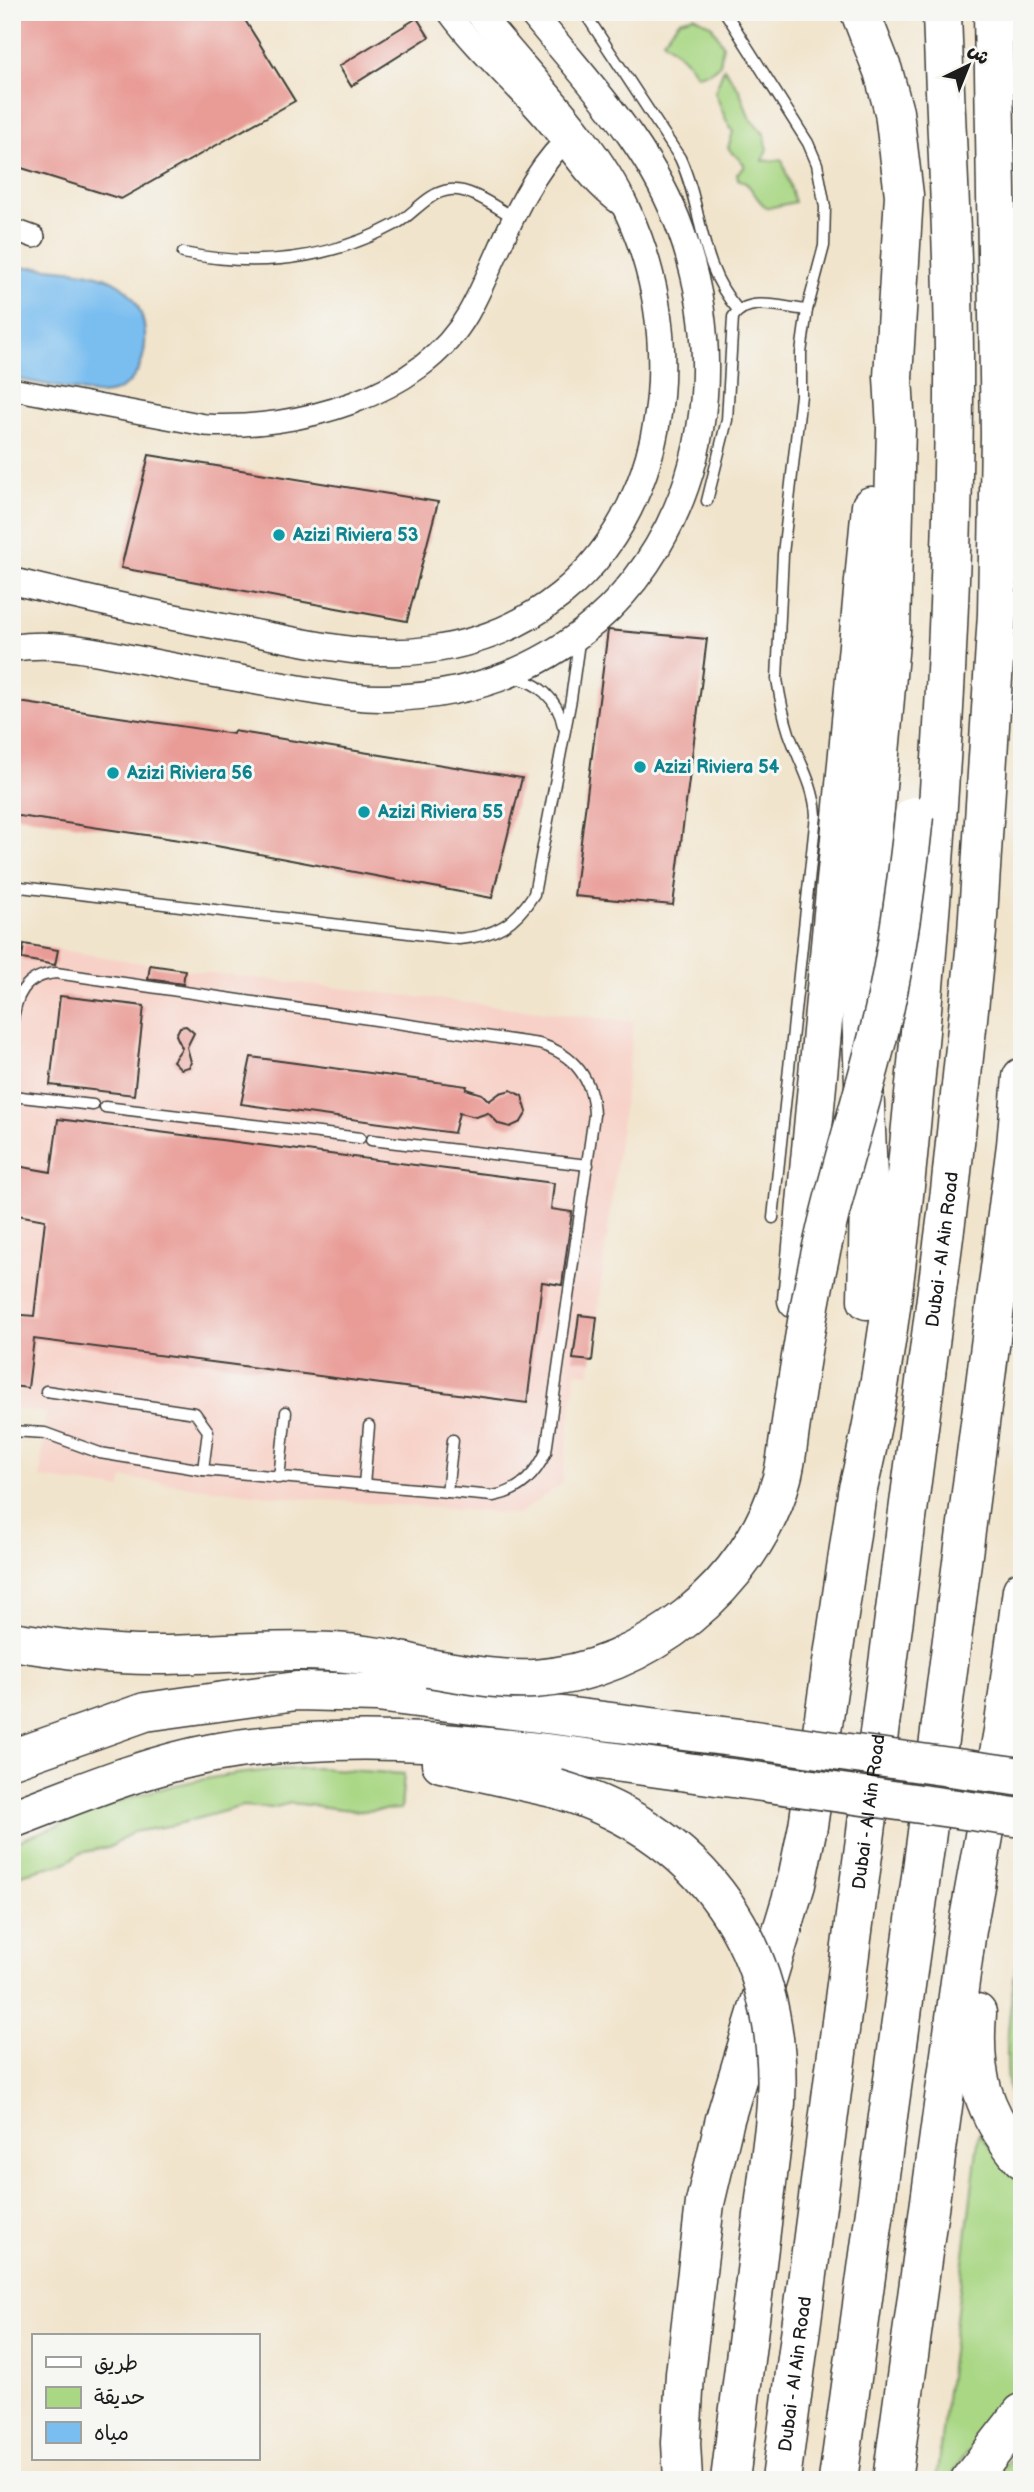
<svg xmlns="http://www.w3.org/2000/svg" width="1034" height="2492" viewBox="0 0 1034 2492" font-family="'Balsamiq Sans','Playpen Sans Arabic',sans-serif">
<rect width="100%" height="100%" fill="#f6f6f2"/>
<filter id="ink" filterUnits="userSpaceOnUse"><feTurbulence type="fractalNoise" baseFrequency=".0143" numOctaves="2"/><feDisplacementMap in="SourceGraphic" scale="14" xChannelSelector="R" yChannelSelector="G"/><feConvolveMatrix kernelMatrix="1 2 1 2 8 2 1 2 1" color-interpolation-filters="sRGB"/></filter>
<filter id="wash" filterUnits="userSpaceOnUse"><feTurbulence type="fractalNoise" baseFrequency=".00686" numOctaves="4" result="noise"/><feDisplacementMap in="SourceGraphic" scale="28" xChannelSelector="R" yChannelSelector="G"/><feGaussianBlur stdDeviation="1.57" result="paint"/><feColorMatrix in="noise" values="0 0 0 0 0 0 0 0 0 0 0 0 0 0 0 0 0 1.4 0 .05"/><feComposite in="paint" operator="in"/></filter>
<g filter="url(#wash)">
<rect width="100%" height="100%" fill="#f1e4cc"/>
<path fill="#f7d1c7" d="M12,942l173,28 449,52 -44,351 -14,-1 -14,112 -44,30 -248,-18 -147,-18 -2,11 -81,-11 6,-65 -34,-4z"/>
<g fill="#a9d784" stroke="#627a50" stroke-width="2">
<path d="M694,16l17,9 12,20 -3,19 -10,8 -13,3 -12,-16 -22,-19 17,-20z"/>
<path d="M724,68l16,23 9,26 16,18 2,13 -4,13 19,-1 13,42 -27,6c-14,-7 -14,-24 -30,-29l-1,-6 7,-5v-4l-16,-16 5,-16c-9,-13 -12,-26 -18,-40z"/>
<path d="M319,1768l85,6 -3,35 -42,2 -68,-8 -19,5 -29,-2 -69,19 -41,7 -21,14 -31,7 -16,10 -41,10 -12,8v-38c37,-13 73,-30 111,-43 63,-21 129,-31 196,-32z"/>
<path d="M1022,1929v196c-30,-39 -7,-148 0,-196z"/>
<path d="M979,2133l27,33 16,11v213l-59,67 -13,23h-14z"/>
<path d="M1022,2445v35h-28z"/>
</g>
<path fill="#7abef0" stroke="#4b6d86" stroke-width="2" d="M35,267c27,3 62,2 85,18 40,27 33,113 -25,109l-83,-16v-110z"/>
<g id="blocks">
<g fill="#e99b96">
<path d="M12,12h228l55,89 -174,98 -109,-34z"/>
<path d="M417,18l12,19 -78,49 -12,-20z"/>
<path d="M149,455l289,47 -31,119 -286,-53z"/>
<path d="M608,630l99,9 -34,266 -99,-9z"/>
<path d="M12,701l221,33 1,-3 288,47 -30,120 -286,-54 -194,-29z"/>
<path d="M24,944l34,6 -3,15 -33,-6z"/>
<path d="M150,965l35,5 -2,14 -35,-5z"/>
<path d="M60,996l84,10 -10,89 -84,-10z"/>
<path d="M186,1026l8,7 -7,14 4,15 -2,5 -8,2 -8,-8 9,-13 -6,-13 4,-8z"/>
<path d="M251,1057l216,29 -1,3 16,5 7,7 11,-8 11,-3 11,6 5,16 -6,10 -11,5 -11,-3 -11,-11 -12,4 -17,-4 -5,20 -213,-29z"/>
<path d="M58,1119l496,64 -3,26 21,3 -10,73 -20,-3 -15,121 -493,-64 -6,49 -16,-2v-72l22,2 11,-96 -33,-6 5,-48 34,6z"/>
<path d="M579,1315l18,2 -5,44 -19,-2z"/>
</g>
</g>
</g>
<g filter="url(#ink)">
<use href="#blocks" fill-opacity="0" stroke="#3c3a36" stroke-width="2"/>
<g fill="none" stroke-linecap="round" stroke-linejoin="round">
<defs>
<g id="service">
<path d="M584,12l96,146c24,53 18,106 58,152"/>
<path d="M725,12l83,131 9,21 8,43 -1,39 -17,64 -6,43v42l-18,159 -6,125c3,19 6,36 12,54 10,29 25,51 27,82l-43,403"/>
<path d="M183,253c74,15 146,7 213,-29 18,-10 32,-32 54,-34 21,-2 45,17 63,27"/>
<path d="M707,501l20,-81 6,-103c15,-22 51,-9 74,-7"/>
<path d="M510,677c27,3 48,22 53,49"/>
<path d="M12,886l447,53c36,-3 56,-15 75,-45l37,-195 9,-64"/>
<path d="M12,1025c4,-30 12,-49 44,-52l483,71c35,10 54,35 55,71l-48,337c-11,24 -27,40 -53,44l-290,-26 -103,-17 -55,-20 -33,-2"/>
<path d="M12,1096l81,9"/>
<path d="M105,1107l255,31"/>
<path d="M371,1140l217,25"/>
<path d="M46,1391l149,22 13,18 -5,39"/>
<path d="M279,1478l7,-66"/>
<path d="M364,1485l5,-59"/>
<path d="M447,1492l6,-52"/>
</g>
<g id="minor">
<path d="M448,12c29,40 66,71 98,109 24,29 44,63 75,84"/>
<path d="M12,229l22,8"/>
<path d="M12,389l193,36c90,5 215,-27 263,-111 32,-57 48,-123 95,-171"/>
</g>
<g id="tertiary">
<path d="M12,581c81,20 162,37 243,52 57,11 115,25 173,17 214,-28 282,-262 199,-440 -34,-74 -99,-134 -149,-198"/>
<path d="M12,648c44,-7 86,4 129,12 54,11 107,20 161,29 27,4 55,10 84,9 250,-4 375,-243 295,-467 -29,-84 -95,-151 -150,-219"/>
</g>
<g id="motorway">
<path d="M860,12l23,59 11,41 10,83 -11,182 3,51 -5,203 -27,300 -3,80 8,190 -2,99"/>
<path d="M797,1300l74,-794"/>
<path d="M12,1641c50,8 99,15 150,14 91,-1 177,-14 266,13"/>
<path d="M12,1759l133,-47 151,-21 81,2 371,46"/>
<path d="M441,1763l116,26"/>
<path d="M12,1819c66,-25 132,-53 201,-66 176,-32 353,4 527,26"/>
<path d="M977,2013c-5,61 5,99 45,146"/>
<path d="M683,2480l-2,-37 4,-69 20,-171 20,-84 71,-235 12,-58 49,-333c34,-139 46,-286 60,-429 21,-223 36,-447 37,-671 1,-127 -8,-254 -12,-381"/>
<path d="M730,2480l44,-353"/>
<path id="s1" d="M781,2480l169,-1289 27,-259 20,-318 3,-179 -7,-423"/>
<path d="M838,2480l88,-640 90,-695 6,-68"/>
<path d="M892,2480l75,-550 36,-199 19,-141"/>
<path d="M970,2480l52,-67"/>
</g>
</defs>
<use href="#service" stroke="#3c3a36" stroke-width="13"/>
<use href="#minor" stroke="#3c3a36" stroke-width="24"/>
<use href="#tertiary" stroke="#3c3a36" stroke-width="29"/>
<use href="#motorway" stroke="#3c3a36" stroke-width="41"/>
<use href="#service" stroke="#fff" stroke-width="10"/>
<use href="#minor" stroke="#fff" stroke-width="21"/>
<use href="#tertiary" stroke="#fff" stroke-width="26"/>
<use href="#motorway" stroke="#fff" stroke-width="38"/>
<defs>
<g id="motorway-bridge">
<path d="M428,1668c34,5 70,13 106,11 110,-7 218,-93 248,-201 5,-18 6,-36 9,-55 9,-63 19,-127 34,-189 17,-75 42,-148 59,-223 14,-64 23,-129 30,-195"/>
<path d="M748,1739l274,38"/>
<path d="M740,1779l282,39"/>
<path d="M557,1789c158,46 235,177 217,338"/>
</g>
</defs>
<use href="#motorway-bridge" stroke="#3c3a36" stroke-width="41" stroke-linecap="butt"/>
<use href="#motorway-bridge" stroke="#fff" stroke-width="38"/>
</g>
</g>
<g fill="#0f9aa8" stroke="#f6f6f2" stroke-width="2.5">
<circle cx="279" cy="535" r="7"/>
<circle cx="640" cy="767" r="7"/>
<circle cx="113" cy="773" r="7"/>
<circle cx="364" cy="812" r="7"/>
</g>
<g text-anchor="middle" stroke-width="6" stroke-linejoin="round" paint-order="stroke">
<g font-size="18" font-weight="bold" fill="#0d838f" stroke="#f6f6f2" text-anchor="start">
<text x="293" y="541">Azizi Riviera 53</text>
<text x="654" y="773">Azizi Riviera 54</text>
<text x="127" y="779">Azizi Riviera 56</text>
<text x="378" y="818">Azizi Riviera 55</text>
</g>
<g font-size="18" fill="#1c1c1c" stroke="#f6f6f2">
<text dy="6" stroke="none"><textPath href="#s1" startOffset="1241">Dubai - Al Ain Road</textPath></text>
<text dy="6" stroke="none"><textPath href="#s1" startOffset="674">Dubai - Al Ain Road</textPath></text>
<text dy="6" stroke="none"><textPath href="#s1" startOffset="107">Dubai - Al Ain Road</textPath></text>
</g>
</g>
<rect width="1034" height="2492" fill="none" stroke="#f6f6f2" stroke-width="42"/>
<rect x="32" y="2334" width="228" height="126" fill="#f6f6f2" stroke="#9f9f9c" stroke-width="2"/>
<rect x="46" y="2357" width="35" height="10" fill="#ffffff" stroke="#9f9f9c" stroke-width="2"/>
<text x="94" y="2370" font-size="21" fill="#1c1c1c">طريق</text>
<rect x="46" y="2387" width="35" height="21" fill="#a9d784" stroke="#9f9f9c" stroke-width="2"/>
<text x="94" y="2404" font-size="21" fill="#1c1c1c">حديقة</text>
<rect x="46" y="2422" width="35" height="21" fill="#7abef0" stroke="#9f9f9c" stroke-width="2"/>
<text x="94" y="2440" font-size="21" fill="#1c1c1c">مياه</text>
<g transform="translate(968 66) rotate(43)" stroke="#f6f6f2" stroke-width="5" paint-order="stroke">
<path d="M0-5L12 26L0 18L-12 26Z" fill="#1c1c1c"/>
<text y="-10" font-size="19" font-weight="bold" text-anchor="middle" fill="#1c1c1c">ش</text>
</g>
</svg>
